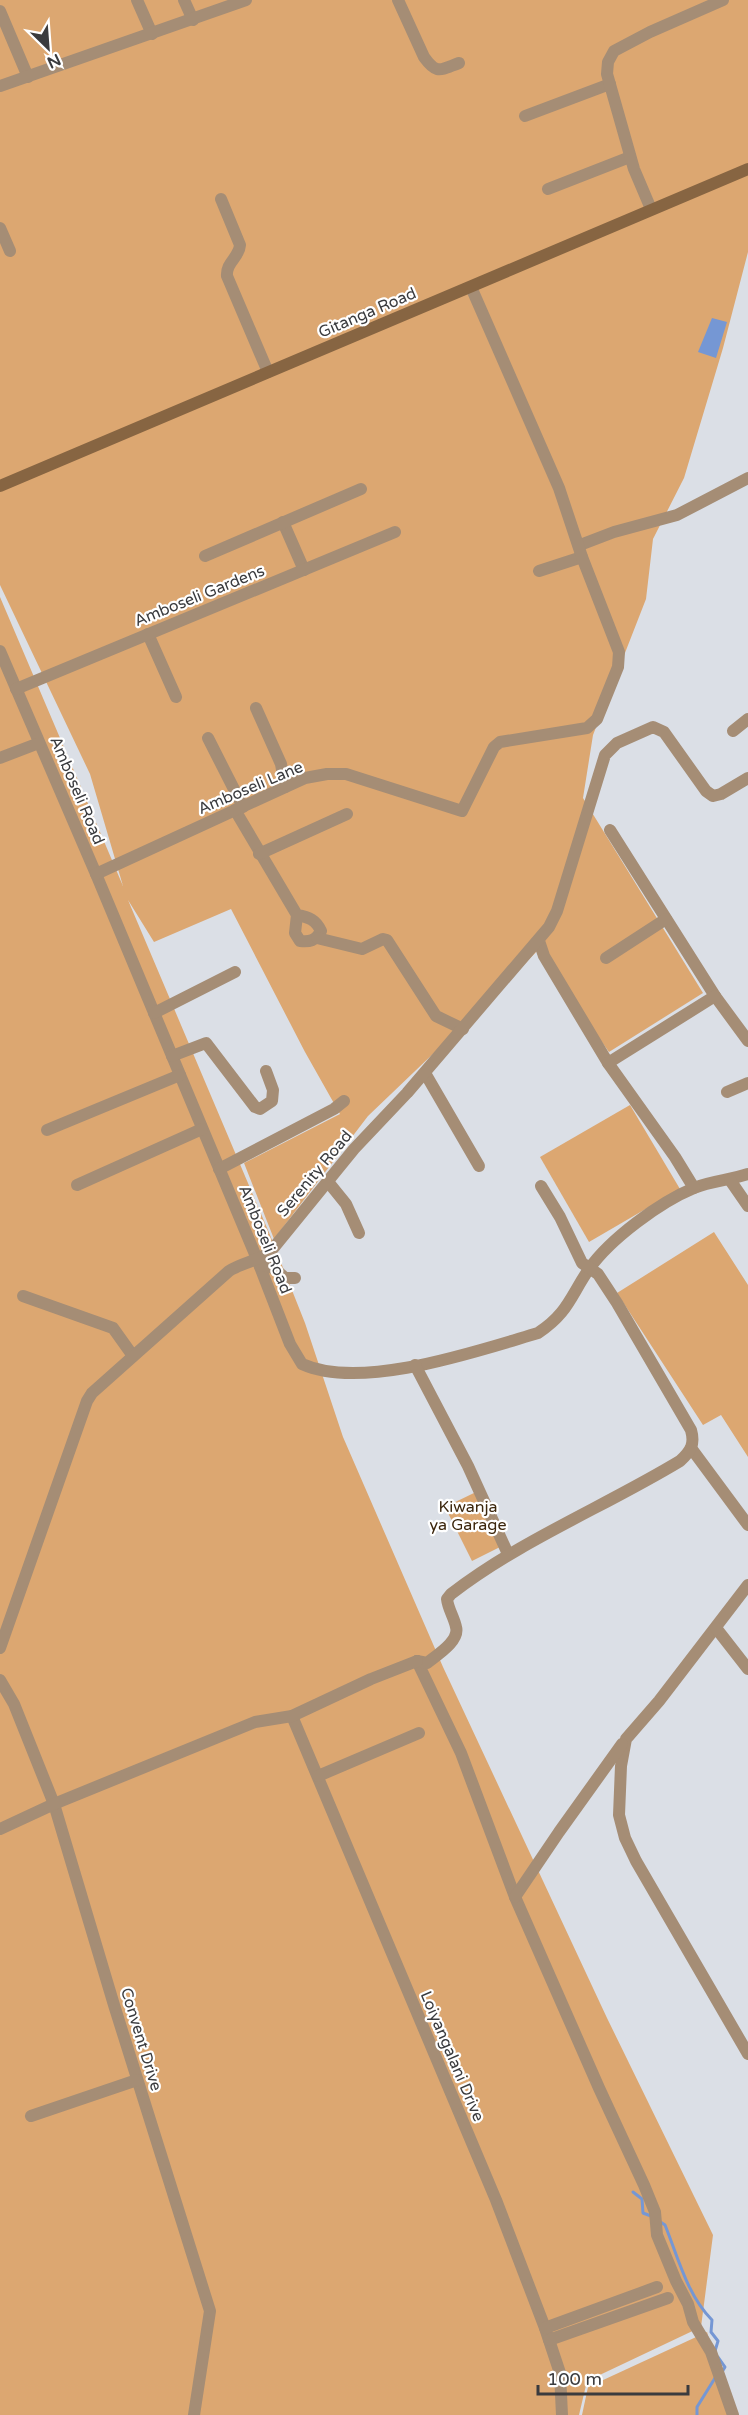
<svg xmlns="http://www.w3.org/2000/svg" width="748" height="2415" viewBox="0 0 748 2415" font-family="'Varela Round',sans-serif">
<rect width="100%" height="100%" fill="#dbdfe6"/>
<g fill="#dca771">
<path d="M0,0h748v252l-25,96 -39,130 -31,61 -7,60 -53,136 -10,63 120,195 -94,59 -72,-101 -32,34 -137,131 -94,123 -30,-76 96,-49 -35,-62 -74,-143 -77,33 -26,-42 142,335 35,88 38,114 100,230 164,351 106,217 -12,92 -114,54 -8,34h-579v-1818l123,289 -33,-112 -90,-189z"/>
<path d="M630,1105l50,84 -91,53 -49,-85z"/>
<path d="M714,1232l34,53v172l-27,-42 -18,10 -86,-132z"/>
<path d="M476,1492l26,54 -30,15 -27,-54z"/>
<path d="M707,2332l25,83h-150l6,-28z"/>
</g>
<path fill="#7597d4" d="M712,318l15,4 -11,36 -18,-6z"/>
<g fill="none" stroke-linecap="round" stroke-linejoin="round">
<g stroke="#7597d4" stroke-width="3">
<path d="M633,2192l9,7 1,14 8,3"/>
<path d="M659,2221l6,4c13,32 22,70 47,95l-1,12 7,9 -3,10"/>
<path d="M718,2357l7,10 -3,5"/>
<path d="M697,2415v-8l18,-29"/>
</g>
<g stroke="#a58d75" stroke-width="12">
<path d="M137,0l15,34"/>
<path d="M184,0l9,20"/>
<path d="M398,0l26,57c13,18 16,13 35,6"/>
<path d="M0,11l28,66"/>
<path d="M0,86l246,-86"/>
<path d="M525,116l85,-32"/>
<path d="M548,189l82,-32"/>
<path d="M221,199l19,46c-1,13 -14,17 -13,31l41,96"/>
<path d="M651,209l-17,-40 -27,-95 1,-12 6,-11 36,-19 73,-32"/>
<path d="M0,228l10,23"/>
<path d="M283,522l21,48"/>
<path d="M580,545l34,-13 63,-17 71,-37"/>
<path d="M205,556l156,-67"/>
<path d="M539,571l43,-14"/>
<path d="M148,634l28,63"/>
<path d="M0,651l96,223 161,385 33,85 12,20c59,27 175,-13 236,-31 30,-20 32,-36 51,-64 21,-30 71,-67 105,-81 17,-7 37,-8 54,-14"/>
<path d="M16,689l379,-157"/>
<path d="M256,708l25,56 4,23"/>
<path d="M733,731l15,-12"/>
<path d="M208,738l35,69"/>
<path d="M0,758l39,-15"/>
<path d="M235,810l62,105c12,2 19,5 24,16 -6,10 -11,11 -21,10l-5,-8 2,-18"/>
<path d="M610,830l105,166 33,45"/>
<path d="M259,854l88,-40"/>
<path d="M96,874l209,-96 22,-4h19l116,37 32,-64 6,-5 87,-14 10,-9 21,-52 1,-15 -37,-95 -23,-69 -88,-201"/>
<path d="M317,938l45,11 21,-10 4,1 49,76 27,13"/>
<path d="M539,941l5,15 64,107 67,94 19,31"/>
<path d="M606,958l60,-39"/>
<path d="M154,1013l81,-41"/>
<path d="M172,1056l34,-13 49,64 5,2 12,-8 1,-11 -7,-19"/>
<path d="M608,1063l107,-67"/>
<path d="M425,1073l54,93"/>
<path d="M727,1092l21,-9"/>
<path d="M47,1130l133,-55"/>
<path d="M219,1169l115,-60 10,-8"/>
<path d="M730,1180l18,26"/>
<path d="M329,1183l17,21 13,29"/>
<path d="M77,1185l125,-56"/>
<path d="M260,1266c11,-2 17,5 25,12h10"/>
<path d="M23,1296l90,32 20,28"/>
<path d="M415,1365l53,101 40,88"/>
<path d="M691,1448l57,77"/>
<path d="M748,1585l-89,116 -33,38 -5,27 -2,49 6,23 11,23 112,193"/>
<path d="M716,1628l32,41"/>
<path d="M0,1648l87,-247 5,-8 137,-122c14,-9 30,-10 42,-20l83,-102 53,-56 142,-166 8,-16 48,-156 12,-12 36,-16 11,5 42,59 7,5 8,-2 27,-16"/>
<path d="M417,1661l44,92 54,144 84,191 45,97 11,27 2,23 19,46 12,23 5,18 18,30 22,63"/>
<path d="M417,1661l10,2c10,-8 33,-22 29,-36 -2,-10 -8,-18 -9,-28l4,-5c70,-54 153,-87 229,-133 11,-10 15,-17 11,-31l-74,-127 -19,-29 -16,-11 -22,-46 -19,-31"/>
<path d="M0,1680l14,24 40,100 60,201 96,306 -16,104"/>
<path d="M292,1716l204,484 49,128 15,45 2,42"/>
<path d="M318,1776l101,-43"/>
<path d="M0,1829l54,-25 201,-82 37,-6 79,-37 46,-18"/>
<path d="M515,1897l44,-65 63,-88"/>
<path d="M31,2116l106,-36"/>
<path d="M545,2328l112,-41"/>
<path d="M549,2340l119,-42"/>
</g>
<path stroke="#876542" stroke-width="12" d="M0,486l748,-317"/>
</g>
<g text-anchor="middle" stroke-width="4.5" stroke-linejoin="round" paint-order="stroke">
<g font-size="16" fill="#3a3b3e" stroke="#fff">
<text transform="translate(367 312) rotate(-23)" y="6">Gitanga Road</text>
<text transform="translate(199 595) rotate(-22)" y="6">Amboseli Gardens</text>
<text transform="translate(250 787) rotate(-23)" y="6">Amboseli Lane</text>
<text transform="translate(78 790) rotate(67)" y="6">Amboseli Road</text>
<text transform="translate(314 1173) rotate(-50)" y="6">Serenity Road</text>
<text transform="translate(266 1239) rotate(68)" y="6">Amboseli Road</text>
<text transform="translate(142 2039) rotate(73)" y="6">Convent Drive</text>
<text transform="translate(453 2056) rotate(67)" y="6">Loiyangalani Drive</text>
</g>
<g font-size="16" fill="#3c260c" stroke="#fff">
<text x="468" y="1512">Kiwanja<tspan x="468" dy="18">ya Garage</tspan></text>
</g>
</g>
<g transform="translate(48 48) rotate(155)" stroke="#ffffff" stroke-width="4.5" paint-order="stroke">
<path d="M0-4.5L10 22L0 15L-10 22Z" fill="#3a3b3e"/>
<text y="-9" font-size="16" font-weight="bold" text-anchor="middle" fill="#3a3b3e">N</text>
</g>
<path d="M538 2385v9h150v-9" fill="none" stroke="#3a3b3e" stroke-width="3"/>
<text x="547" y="2385" font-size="18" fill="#3a3b3e" stroke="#ffffff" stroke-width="4.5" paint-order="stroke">100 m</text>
</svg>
